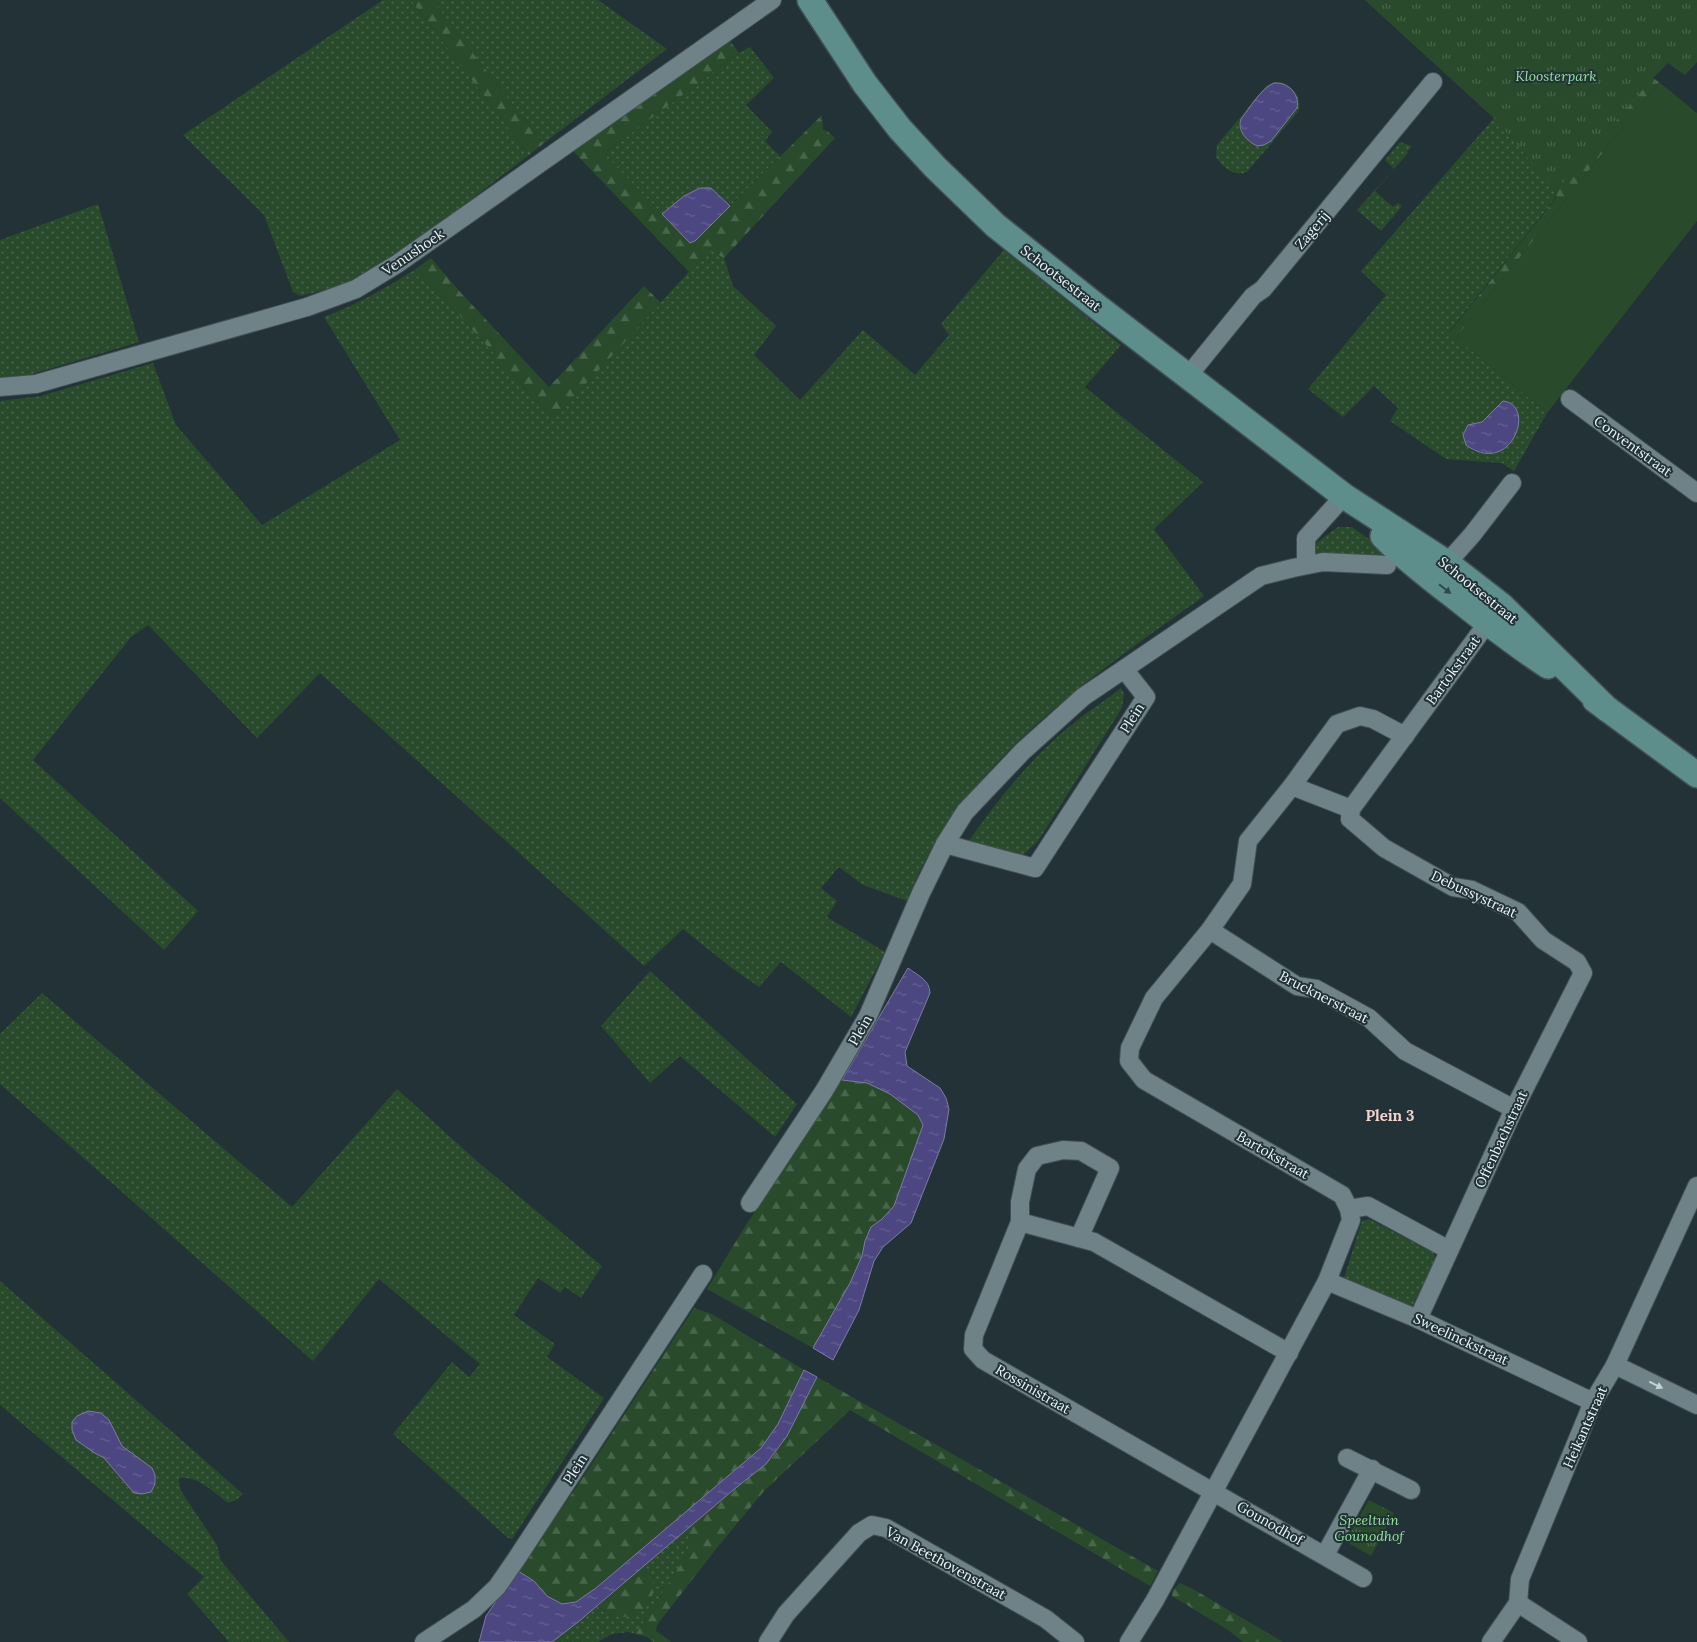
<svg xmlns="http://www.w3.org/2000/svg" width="1697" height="1642" viewBox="0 0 1697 1642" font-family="Lora,serif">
<defs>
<pattern id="grass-dots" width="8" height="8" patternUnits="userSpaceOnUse" patternTransform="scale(1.25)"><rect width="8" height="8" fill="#294b2c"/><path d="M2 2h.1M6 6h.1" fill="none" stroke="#48664b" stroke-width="1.8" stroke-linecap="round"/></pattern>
<pattern id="forest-firs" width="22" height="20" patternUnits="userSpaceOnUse" patternTransform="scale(1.25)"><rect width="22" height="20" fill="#294b2c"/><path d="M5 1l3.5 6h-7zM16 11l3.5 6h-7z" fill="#48664b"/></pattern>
<pattern id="park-tufts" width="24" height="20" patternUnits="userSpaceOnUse" patternTransform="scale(1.25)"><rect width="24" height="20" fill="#294b2c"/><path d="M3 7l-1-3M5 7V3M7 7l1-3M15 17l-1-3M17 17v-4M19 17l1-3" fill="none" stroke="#48664b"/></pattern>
<pattern id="water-ripples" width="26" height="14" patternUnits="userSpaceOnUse" patternTransform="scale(1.25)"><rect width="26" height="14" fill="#4c4780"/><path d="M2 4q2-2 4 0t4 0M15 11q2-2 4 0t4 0" fill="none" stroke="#666293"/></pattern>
</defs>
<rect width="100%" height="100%" fill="#223237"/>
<g fill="url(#grass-dots)" fill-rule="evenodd">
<path d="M383,0h28l118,155 -106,81 -57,39 -23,10 -42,11 -8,-4 -29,-77 -81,-80z"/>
<path d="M432,0h166l69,49 -124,95z"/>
<path d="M750,47l24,31 -28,27 26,27 -7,9 15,15 -50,50 -11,-12 -35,2 -22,18 -56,-58 1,-5 132,-98z"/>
<path d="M1275,82c16,-1 29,16 23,30l-51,60c-12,5 -24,-4 -31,-15l1,-12 50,-60zM1297,108l-26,33 -31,-12 1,-10z"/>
<path d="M1494,118l62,73 1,5 -108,136 98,81 -33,58 -12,-8 -56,-4 -56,-38 8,-13 -24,-22 -31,31 -35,-28 78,-94 -25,-24zM1503,401l-28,51 -9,-7 -3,-10 12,-12 7,-1z"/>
<path d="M1400,142l12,4 -5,6 1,1 -33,38 18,16 5,-4 4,3 -21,25 -24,-21 37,-41 -9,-9z"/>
<path d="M98,204l41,138 -110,33 -29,2v-137z"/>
<path d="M710,249l14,9 9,28 43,40 -22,29 46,45 63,-70 52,45 34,-40 -8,-11 63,-74 117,95 -36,42 118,95 -49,47 50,67c-113,81 -246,170 -297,305l-44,-16 -24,-18 -18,21 16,13 -10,16 58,35 -34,65 -70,-55 -22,25 -26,-18 -50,-40 -39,37 -324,-293 -63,65 -109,-113 -17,12 -98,123 165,151 -34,39 -164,-152v-397l41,-5 112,-33 23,62 86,100 138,-85 -76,-123c33,-13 63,-29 93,-49l123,137 14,13z"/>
<path d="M1338,527h14l45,32 -83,-3 -8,-6z"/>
<path d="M1121,688l3,6 -2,14 -84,133 -15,14 -55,-13c30,-42 61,-82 101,-115 16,-14 35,-25 52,-39z"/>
<path d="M650,971l147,133 -22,33 -95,-81 -30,27 -49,-57z"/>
<path d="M42,993l250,214 105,-118 81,73 124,104 -21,32 -16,-11 -5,6 -22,-15 -24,37 41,29 -8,13 57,41 -92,141 -4,-1 -115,-104 59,-72 17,15 11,-13 -101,-85 -66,82 -313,-277v-50z"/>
<path d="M1369,1219l64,33 3,7 -25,50 -68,-28 19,-60z"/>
<path d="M0,1281l243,213 -7,6 -8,3c-14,-11 -31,-28 -49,-25v4l2,9 36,54 4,16 68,81h-60l-42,-48 17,-17 -204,-172zM89,1411l12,2c7,10 13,23 21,33 13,16 42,19 29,46l-21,-3 -26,-31 -21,-12 -6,-30z"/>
<path d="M688,1529v24l-52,81 -7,-2 -17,2 -14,8h-46l46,-36 6,6 49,-34 -8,-13z"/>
</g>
<g fill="url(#forest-firs)">
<path d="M411,0h21l111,144 -14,11z"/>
<path d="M1365,0l288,78 6,4 -203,256 -7,-5 108,-136 -1,-6 -62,-73z"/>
<path d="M727,37l12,16 -132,98 -1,5 84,86 5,-1 127,-126 1,15 4,1 8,7 -111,120 -14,-8 -21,22 -116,-121z"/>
<path d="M431,258l30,35 88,94 95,-101 17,17 -107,115 -14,-13 -123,-137z"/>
<path d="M842,1080l25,3 23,11 28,21 5,10 -29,81 -12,13 -11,8 -6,14 -3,15 -12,27 -37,65 -106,-59 37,-61z"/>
<path d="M694,1308l18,6 92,56 -26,54 -17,24 -165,140 -20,15 -14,1 -15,-8 -13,-15 -16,-10 58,-83z"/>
<path d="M817,1377l341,194 -8,15 -300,-176 -86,81 -48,58 -59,76 -1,6 16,11h-18l-7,-5 -11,-3 52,-81v-24l44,-38z"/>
<path d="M645,1565c3,5 7,10 8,15 5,33 -34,49 -55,26z"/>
<path d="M1180,1583l13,6 90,53h-40l-15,-12 -56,-34 1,-6z"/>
</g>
<g fill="url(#park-tufts)">
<path d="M1365,0h332v62l-12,13 -17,-12 -15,15 -97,113 -62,-73z"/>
<path d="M1369,1500l25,13 -23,43 -26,-15z"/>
</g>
<path fill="#294b2c" d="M1659,82l38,31v108l-150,192 -91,-75z"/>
<g fill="url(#water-ripples)" stroke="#7c7ca4">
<path d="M1274,83c14,-1 26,11 23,25l-26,33 -7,4 -7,1c-10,-5 -20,-15 -16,-27 9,-11 19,-30 33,-36z"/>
<path d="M700,188h11l19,18 -35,35 -5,2 -28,-29 22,-18z"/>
<path d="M1503,401c34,3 9,77 -37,44l-3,-10 5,-10 14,-3z"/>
<path d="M908,968c9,7 22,12 22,25l-25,59 2,14 33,22 6,10 3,11 -5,30 -33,84 -28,24 -9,14 -15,49 -26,50 -20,-12 37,-65 12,-27 3,-15 6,-14 11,-8 12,-13 29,-81 -5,-10 -28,-21 -23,-11 -25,-3z"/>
<path d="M804,1370l13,7 -30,59 -21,28 -34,27 -154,131 -26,20h-73l7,-26 15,-22 6,-5 11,-18 16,10 13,15 15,8 14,-2 20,-14 165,-140 17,-24z"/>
<path d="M88,1411l13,2 8,7 13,26 30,22 3,7v9l-4,8 -9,2 -8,-1 -30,-35 -11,-6 -17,-12 -4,-10v-8l5,-6z"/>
</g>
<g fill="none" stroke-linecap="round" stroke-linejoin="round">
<defs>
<g id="minor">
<path d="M1188,376l65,-80 10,-7 170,-207"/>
<path d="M0,387l36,-3 271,-77 49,-18 41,-25 375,-264"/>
<path d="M1570,399l127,94"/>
<path d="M1435,564l12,-1 25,-28 40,-52"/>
<path d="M1306,565v-27l38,-42"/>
<path d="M1292,786l59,23 143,-195"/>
<path d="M1351,809l-1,10 34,29 69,39 19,3 46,22 25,28 34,22 6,11 -69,136 -96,210"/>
<path d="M945,844l90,24 111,-171 -22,-28"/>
<path d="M1210,930l87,56 19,3 53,29 36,33 109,58"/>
<path d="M750,1203l74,-112 44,-75 53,-123 24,-49 20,-32 58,-61 60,-54 178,-121 32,-8 30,-6 64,3"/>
<path d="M1349,1209l19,-3 81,44"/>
<path d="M1020,1222v-20l7,-33 10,-13 26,-6 18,1 29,17 -31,70"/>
<path d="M1327,1281l91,38 175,83"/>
<path d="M1289,1353l-195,-111 -74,-20 -46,113 -1,14 10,11 380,218"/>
<path d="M1615,1365l82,40"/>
<path d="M1347,1458l64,32"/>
<path d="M1325,1555l47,-86"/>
<path d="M1518,1603l60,39"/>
<path d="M424,1642l50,-33 23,-22 20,-29 186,-284"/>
<path d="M768,1642l18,-28 73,-81 13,-8 14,3 160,91 29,23"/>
<path d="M1129,1642l26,-42 172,-319 24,-61 -2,-11 -7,-14 -198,-115 -15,-19 1,-13 24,-50 56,-68 32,-46 6,-43 44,-55 45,-62 23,-8 13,3 32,17"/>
<path d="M1491,1642l27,-39 2,-24 73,-177 22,-37 82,-179"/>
</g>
<g id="secondary">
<path d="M810,0l55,84 35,45 35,38 60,58 100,80 249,191 103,67 54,42 106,104"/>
<path d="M1383,536c21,22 45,40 68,58 32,25 63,50 97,72"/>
<path d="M1595,700l102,75"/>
</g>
</defs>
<use href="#minor" stroke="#404f53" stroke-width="20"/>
<use href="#secondary" stroke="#404f53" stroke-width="28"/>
<use href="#minor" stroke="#6f8287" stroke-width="18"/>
<use href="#secondary" stroke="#5e8e8c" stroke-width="25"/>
</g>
<defs><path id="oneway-solid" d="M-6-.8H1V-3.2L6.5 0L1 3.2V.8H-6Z" transform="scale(1.25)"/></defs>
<use fill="#31494c" href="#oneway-solid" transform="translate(1445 589) rotate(38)"/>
<use fill="#c6d3d7" href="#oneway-solid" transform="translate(1656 1385) rotate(26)"/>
<g text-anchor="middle" stroke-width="4" stroke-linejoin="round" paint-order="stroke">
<g font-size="14" font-style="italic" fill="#95e29c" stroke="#223237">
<text x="1556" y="81">Kloosterpark</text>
<text x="1369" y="1525">Speeltuin<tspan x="1369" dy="16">Gounodhof</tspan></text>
</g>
<g font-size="14" fill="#ebf6f9" stroke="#223237">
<text transform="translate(1312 230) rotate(-50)" y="5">Zagerij</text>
<text transform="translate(413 252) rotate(-34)" y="5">Venushoek</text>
<text transform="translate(1061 278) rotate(38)" y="5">Schootsestraat</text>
<text transform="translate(1633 446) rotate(36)" y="5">Conventstraat</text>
<text transform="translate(1478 590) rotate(39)" y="5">Schootsestraat</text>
<text transform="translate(1453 670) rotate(-54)" y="5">Bartokstraat</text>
<text transform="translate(1132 718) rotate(-57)" y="5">Plein</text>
<text transform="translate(1474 894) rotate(25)" y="5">Debussystraat</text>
<text transform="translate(1324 997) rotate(27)" y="5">Brucknerstraat</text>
<text transform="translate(860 1030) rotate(-60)" y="5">Plein</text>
<text transform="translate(1501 1139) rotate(-65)" y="5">Offenbachstraat</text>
<text transform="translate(1273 1155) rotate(30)" y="5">Bartokstraat</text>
<text transform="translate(1461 1339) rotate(25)" y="5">Sweelinckstraat</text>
<text transform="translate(1033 1389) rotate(30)" y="5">Rossinistraat</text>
<text transform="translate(1585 1427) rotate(-66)" y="5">Heikantstraat</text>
<text transform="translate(575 1469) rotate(-57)" y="5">Plein</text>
<text transform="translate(1270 1523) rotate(30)" y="5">Gounodhof</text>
<text transform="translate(946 1563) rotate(29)" y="5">Van Beethovenstraat</text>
</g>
<g font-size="15" font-weight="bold" fill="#f5d2cc" stroke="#223237">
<text x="1390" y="1121">Plein 3</text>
</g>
</g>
</svg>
